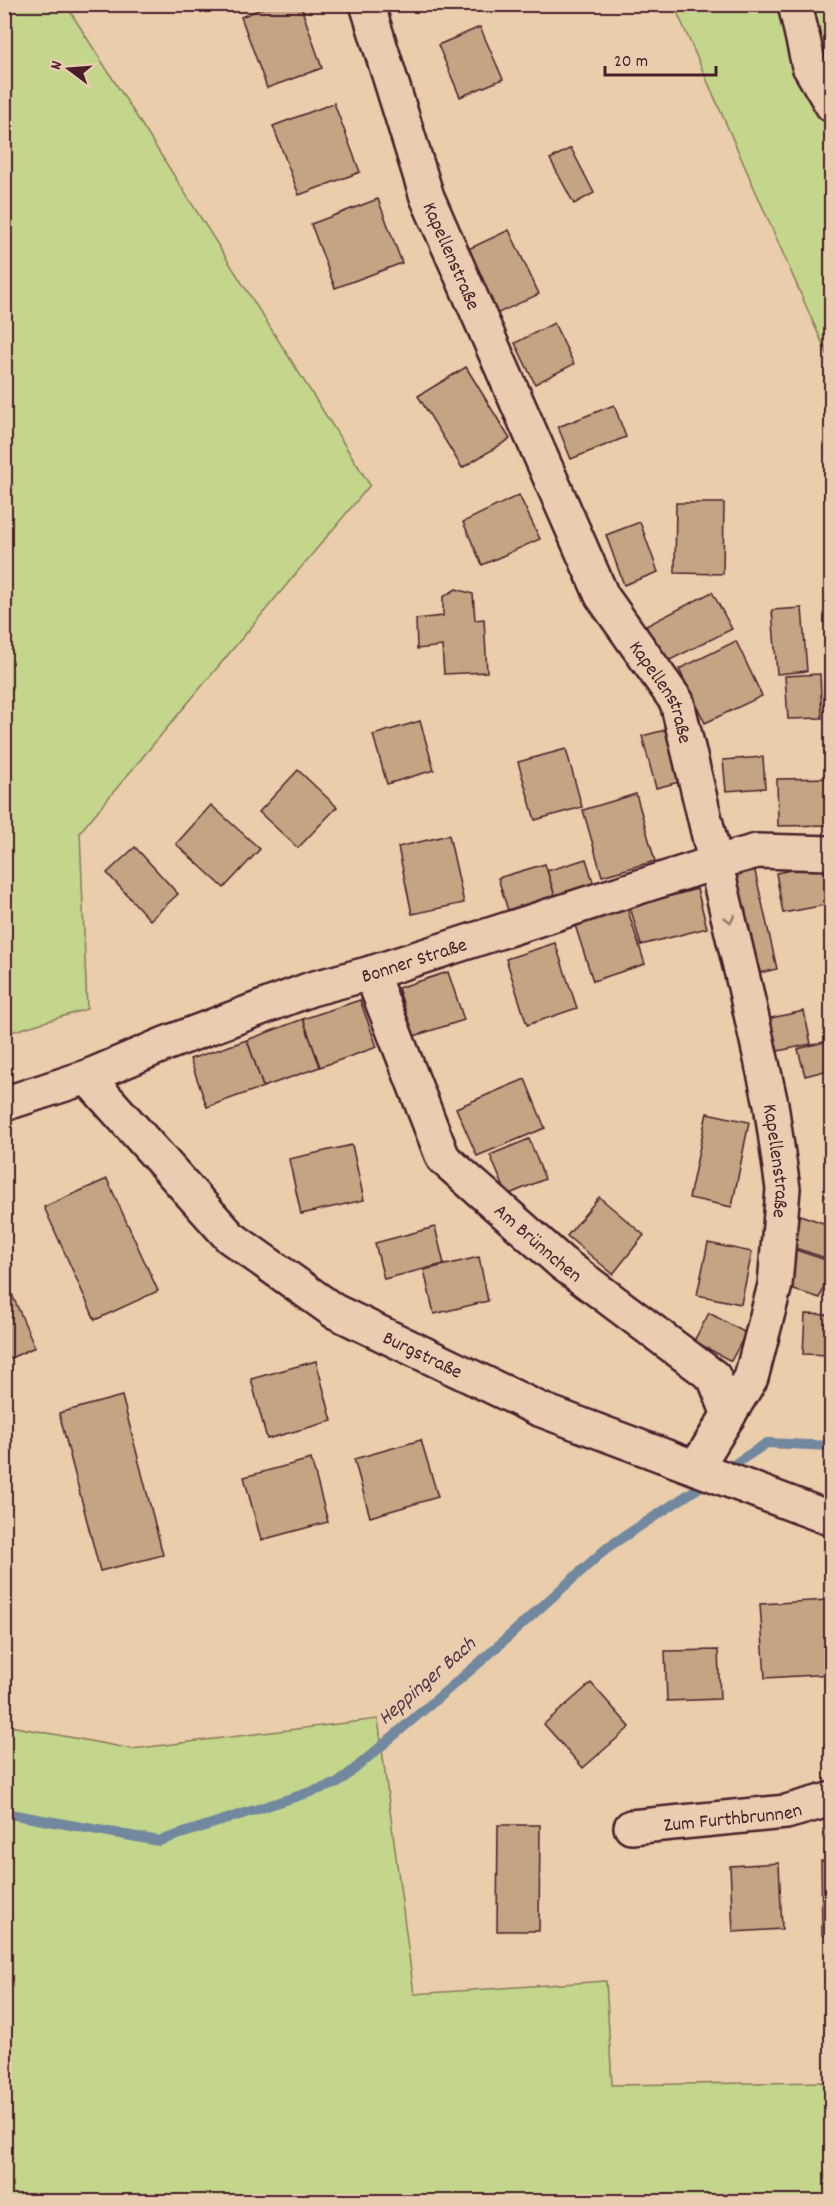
<svg xmlns="http://www.w3.org/2000/svg" width="836" height="2206" viewBox="0 0 836 2206" font-family="Dekko,sans-serif">
<rect width="100%" height="100%" fill="#eacdab"/>
<filter id="ink" filterUnits="userSpaceOnUse"><feTurbulence type="fractalNoise" baseFrequency=".0167" numOctaves="2"/><feDisplacementMap in="SourceGraphic" scale="12" xChannelSelector="R" yChannelSelector="G"/><feConvolveMatrix kernelMatrix="1 2 1 2 8 2 1 2 1" color-interpolation-filters="sRGB"/></filter>
<g filter="url(#ink)">
<g fill="#c4d68b" stroke="#877a5b" stroke-width="1.5">
<path d="M5,4l61,1 304,480 -290,347 7,177 -82,25z"/>
<path d="M674,5h157v358z"/>
<path d="M378,1719l36,275 192,-13 6,104 219,-3v119h-826v-476l127,24z"/>
</g>
<g fill="none" stroke-linecap="round" stroke-linejoin="round">
<path stroke="#72889f" stroke-width="10" d="M4,1813l155,28 179,-58 141,-120 129,-116 159,-104 65,3"/>
</g>
<g fill="#c4a482" stroke="#4a1f2b" stroke-width="1.5">
<path d="M273,4h27l22,64 -55,20 -26,-71z"/>
<path d="M480,27l23,52 -43,18 -22,-52z"/>
<path d="M334,103l26,69 -61,23 -26,-69z"/>
<path d="M571,148l23,45 -20,11 -24,-45z"/>
<path d="M378,199l24,64 -67,25 -24,-64z"/>
<path d="M509,230l30,64 -45,21 -30,-64z"/>
<path d="M554,323l20,41 -39,20 -20,-41z"/>
<path d="M466,367l44,72 -48,29 -44,-72z"/>
<path d="M614,405l12,32 -55,22 -13,-32z"/>
<path d="M519,495l21,44 -58,26 -19,-43z"/>
<path d="M676,503h48l-1,71 -48,-1z"/>
<path d="M640,522l18,50 -34,13 -18,-50z"/>
<path d="M456,589l17,5 2,26 9,-1 3,53 -43,2 -2,-28 -25,3 -1,-30 27,-3v-19z"/>
<path d="M712,592l20,37 -68,34 -18,-37z"/>
<path d="M802,608l5,63 -30,3 -5,-64z"/>
<path d="M736,641l26,55 -57,27 -26,-54z"/>
<path d="M820,674l2,44 -34,1 -3,-43z"/>
<path d="M420,721l14,49 -47,14 -14,-49z"/>
<path d="M669,729l14,52 -27,7 -14,-52z"/>
<path d="M566,749l16,58 -47,13 -17,-58z"/>
<path d="M763,757l2,31 -39,3 -3,-31z"/>
<path d="M298,770l39,37 -39,41 -39,-36z"/>
<path d="M832,778v47l-54,1 -1,-47z"/>
<path d="M636,794l19,67 -53,15 -19,-66z"/>
<path d="M211,805l49,44 -36,39 -48,-44z"/>
<path d="M449,835l15,68 -52,11 -14,-67z"/>
<path d="M135,847l43,47 -28,26 -43,-47z"/>
<path d="M586,859l10,32 -39,12 -10,-32z"/>
<path d="M545,864l12,39 -47,14 -12,-39z"/>
<path d="M824,864l7,40 -48,9 -7,-40z"/>
<path d="M754,867l23,102 -31,7 -22,-102z"/>
<path d="M697,889l10,39 -66,17 -11,-38z"/>
<path d="M627,908l18,56 -52,17 -18,-56z"/>
<path d="M555,943l22,65 -50,17 -21,-66z"/>
<path d="M448,972l16,48 -50,16 -16,-48z"/>
<path d="M360,1000l17,47 -57,20 -17,-48z"/>
<path d="M804,1011l7,33 -47,10 -7,-33z"/>
<path d="M303,1019l17,48 -57,20 -16,-47z"/>
<path d="M247,1040l16,47 -56,20 -17,-48z"/>
<path d="M831,1040l1,29 -27,7 -7,-27z"/>
<path d="M525,1079l20,49 -68,28 -21,-48z"/>
<path d="M707,1113l42,9 -17,85 -43,-9z"/>
<path d="M529,1139l16,40 -38,16 -17,-40z"/>
<path d="M352,1145l12,55 -63,14 -12,-55z"/>
<path d="M107,1179l51,112 -63,29 -51,-113z"/>
<path d="M599,1197l45,38 -31,39 -46,-38z"/>
<path d="M800,1215l32,11v34l-43,-14z"/>
<path d="M435,1227l9,37 -60,15 -9,-36z"/>
<path d="M708,1243l44,9 -11,52 -44,-9z"/>
<path d="M793,1249l39,13 -12,36 -39,-12z"/>
<path d="M479,1257l9,44 -54,13 -10,-44z"/>
<path d="M4,1276l31,71 -31,14z"/>
<path d="M709,1313l37,20 -15,28 -37,-20z"/>
<path d="M805,1314l27,1v40l-29,-1z"/>
<path d="M316,1361l16,60 -65,18 -16,-60z"/>
<path d="M122,1396l41,159 -63,16 -41,-158z"/>
<path d="M421,1440l17,57 -68,20 -16,-58z"/>
<path d="M311,1459l17,63 -67,18 -17,-63z"/>
<path d="M828,1600l4,74 -67,4 -5,-74z"/>
<path d="M718,1650l2,49 -53,2 -2,-50z"/>
<path d="M591,1683l39,44 -47,41 -39,-44z"/>
<path d="M498,1825h42l-1,106h-42z"/>
<path d="M821,1861h11v74h-10z"/>
<path d="M779,1863l3,66 -49,3 -3,-66z"/>
</g>
<g fill="none" stroke-linecap="round" stroke-linejoin="round">
<defs>
<g id="minor">
<path id="s1" d="M367,4l60,193 175,399 75,106 68,285 26,117 12,85 -8,96 -24,93 -55,90"/>
<path d="M795,4l14,62 23,39"/>
<path id="s2" d="M371,973l72,185 119,105 152,114 15,38"/>
<path id="s3" d="M87,1077l143,160 104,74 205,98 293,110"/>
<path id="s4" d="M631,1827l155,-15 46,-13"/>
</g>
<g id="major">
<path id="s5" d="M4,1104l83,-27 78,-33 146,-55 60,-16 346,-111 40,-11 75,2"/>
</g>
</defs>
<use href="#minor" stroke="#4a1f2b" stroke-width="38"/>
<use href="#major" stroke="#4a1f2b" stroke-width="38"/>
<use href="#minor" stroke="#eacdb0" stroke-width="33"/>
<use href="#major" stroke="#eacdb0" stroke-width="33"/>
</g>
<defs><path id="oneway-chevron" d="M-2-3.5L2.5 0L-2 3.5" fill="none" stroke-width="1.6" stroke-linecap="round" stroke-linejoin="round" transform="scale(1.5)"/></defs>
<use stroke="#9a766e" href="#oneway-chevron" transform="translate(730 919) rotate(77)"/>
</g>
<g text-anchor="middle" stroke-width="6" stroke-linejoin="round" paint-order="stroke">
<g font-size="20" fill="#4a1f2b" stroke="#eacdb0">
<text dy="7" stroke="none"><textPath href="#s1" startOffset="266">Kapellenstraße</textPath></text>
<text dy="7" stroke="none"><textPath href="#s1" startOffset="752">Kapellenstraße</textPath></text>
<text dy="7" stroke="none"><textPath href="#s5" startOffset="435">Bonner Straße</textPath></text>
<text dy="7" stroke="none"><textPath href="#s1" startOffset="1238">Kapellenstraße</textPath></text>
<text dy="7" stroke="none"><textPath href="#s2" startOffset="326">Am Brünnchen</textPath></text>
<text dy="7" stroke="none"><textPath href="#s3" startOffset="441">Burgstraße</textPath></text>
<text dy="7" stroke="none"><textPath href="#s4" startOffset="102">Zum Furthbrunnen</textPath></text>
</g>
<g font-size="21" font-style="italic" fill="#543948" stroke="#eacdb0">
<text transform="translate(426 1680) rotate(-41)" y="7">Heppinger Bach</text>
</g>
</g>
<rect width="836" height="2206" fill="none" stroke="#eacdb0" stroke-width="24"/>
<rect x="12" y="12" width="812" height="2182" fill="none" stroke="#4a1f2b" stroke-width="2" filter="url(#ink)"/>
<g transform="translate(69 69) rotate(286)" stroke="#eacdb0" stroke-width="4.5" paint-order="stroke">
<path d="M0-4.5L10 22L0 15L-10 22Z" fill="#4a1f2b"/>
<text y="-9" font-size="16" font-weight="bold" text-anchor="middle" fill="#4a1f2b">N</text>
</g>
<path d="M605 66v9h111v-9" fill="none" stroke="#4a1f2b" stroke-width="3"/>
<text x="614" y="66" font-size="18" fill="#4a1f2b" stroke="#eacdb0" stroke-width="4.5" paint-order="stroke">20 m</text>
</svg>
